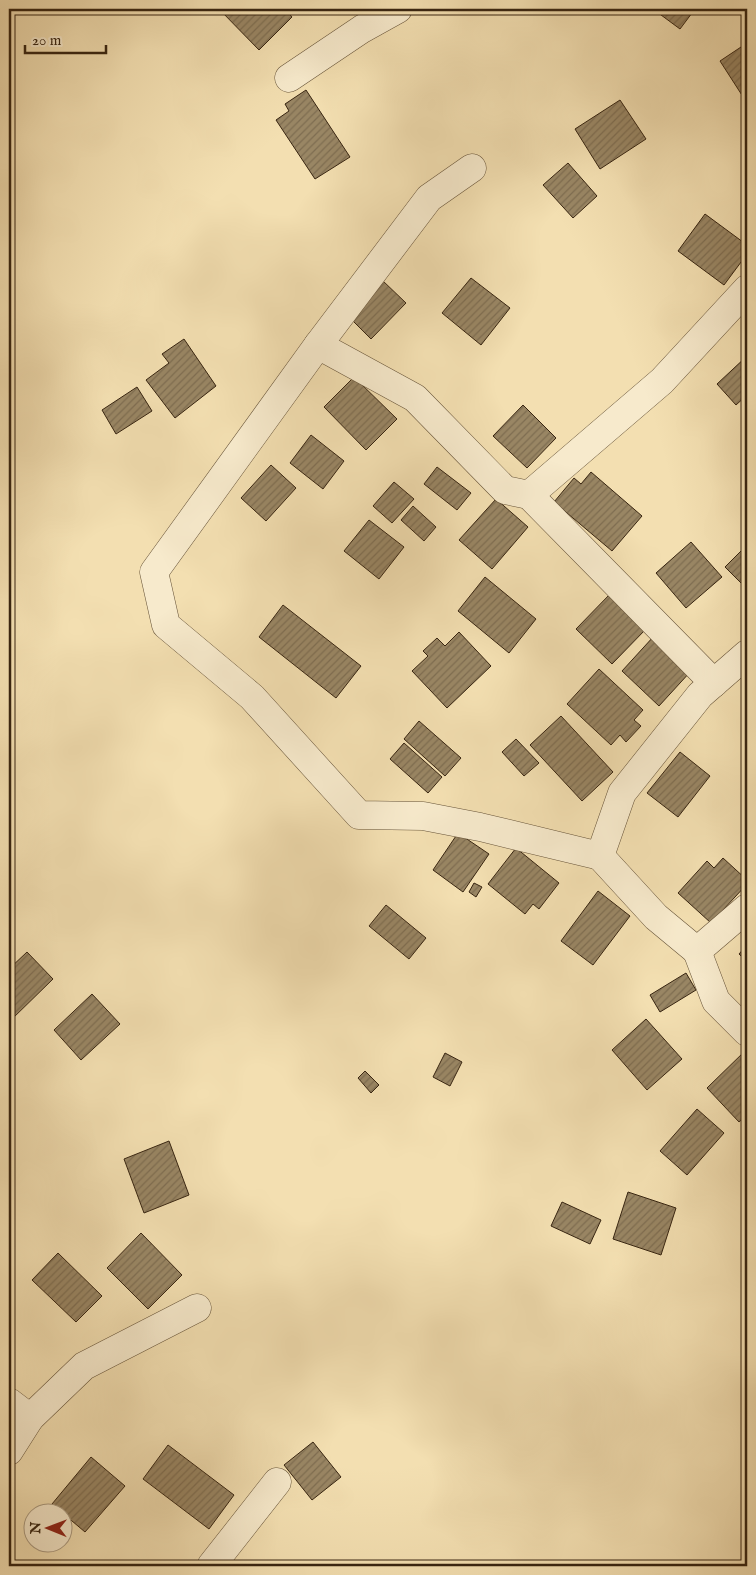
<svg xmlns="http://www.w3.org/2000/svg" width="756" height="1575" viewBox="0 0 756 1575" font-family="'IM FELL English',serif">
<defs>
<pattern id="building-hatch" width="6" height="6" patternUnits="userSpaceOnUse" patternTransform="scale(1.25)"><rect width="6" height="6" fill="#998664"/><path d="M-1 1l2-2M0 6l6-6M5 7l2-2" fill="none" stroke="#7e6d51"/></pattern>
</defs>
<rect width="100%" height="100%" fill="#f3dfb1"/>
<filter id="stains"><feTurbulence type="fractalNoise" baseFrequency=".004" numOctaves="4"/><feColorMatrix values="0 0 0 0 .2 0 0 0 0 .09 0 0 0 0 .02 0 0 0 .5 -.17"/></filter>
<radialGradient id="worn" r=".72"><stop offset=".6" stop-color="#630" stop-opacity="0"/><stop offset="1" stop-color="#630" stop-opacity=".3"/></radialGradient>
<g fill="url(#building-hatch)" stroke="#382511">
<path d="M219,9h70l-2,2 5,6 -33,33z"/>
<path d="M659,9h36l-15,20 -23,-17z"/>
<path d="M747,43v60l-27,-42z"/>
<path d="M306,90l44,67 -35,22 -39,-59 13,-9 -4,-7z"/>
<path d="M620,100l26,39 -46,30 -25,-40z"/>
<path d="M568,163l29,33 -24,22 -30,-33z"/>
<path d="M705,214l42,31v9l-23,31 -46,-34z"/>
<path d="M471,278l39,30 -29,37 -39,-32z"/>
<path d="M382,280l24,23 -35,36 -23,-23z"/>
<path d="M184,339l32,47 -41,32 -29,-38 23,-17 -7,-9z"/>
<path d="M747,356v39l-11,10 -19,-21z"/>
<path d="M354,377l43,42 -31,31 -42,-43z"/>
<path d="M137,387l15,24 -36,23 -14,-24z"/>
<path d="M523,405l33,33 -29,30 -34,-32z"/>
<path d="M311,435l33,26 -21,28 -33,-26z"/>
<path d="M271,465l25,23 -30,33 -25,-23z"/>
<path d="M437,467l34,26 -14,17 -33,-26z"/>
<path d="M591,472l51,44 -30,35 -58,-49 20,-24 7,6z"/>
<path d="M394,482l20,17 -22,24 -19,-17z"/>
<path d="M496,499l32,28 -36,42 -33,-29z"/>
<path d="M413,506l23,21 -12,14 -23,-21z"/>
<path d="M369,520l35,27 -25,32 -35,-28z"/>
<path d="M691,542l31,35 -36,31 -30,-35z"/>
<path d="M747,545v44l-22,-22z"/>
<path d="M485,577l51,42 -27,34 -51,-42z"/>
<path d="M611,593l35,36 -34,35 -36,-35z"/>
<path d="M283,605l78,61 -25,32 -77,-61z"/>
<path d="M459,632l32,34 -44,42 -35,-37 16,-15 -5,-5 14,-13 8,8z"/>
<path d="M654,636l37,35 -32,35 -37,-35z"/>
<path d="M599,669l44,41 -9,10 7,6 -15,16 -6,-7 -9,10 -44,-41z"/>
<path d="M561,716l52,56 -31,29 -52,-56z"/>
<path d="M419,721l42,37 -16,18 -41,-37z"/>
<path d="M516,739l23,24 -15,13 -22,-24z"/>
<path d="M404,743l38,34 -14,16 -38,-34z"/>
<path d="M680,752l30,24 -32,41 -31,-24z"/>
<path d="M458,833l31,21 -26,38 -30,-22z"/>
<path d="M516,848l43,35 -20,26 -6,-5 -8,10 -37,-30z"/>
<path d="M723,858l24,22v4l-36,39 -33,-30 29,-32 7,7z"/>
<path d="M474,883l8,4 -6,10 -7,-5z"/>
<path d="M598,891l32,25 -37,49 -32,-24z"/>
<path d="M386,905l40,33 -17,21 -40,-33z"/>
<path d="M747,945v17l-8,-8z"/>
<path d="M27,952l26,27 -42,41 -2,-3v-48z"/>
<path d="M686,973l10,17 -36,22 -10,-17z"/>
<path d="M92,994l28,30 -39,36 -27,-30z"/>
<path d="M646,1019l36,40 -35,31 -35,-40z"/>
<path d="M746,1050l1,1v64l-8,7 -32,-34z"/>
<path d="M445,1053l17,9 -12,24 -17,-9z"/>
<path d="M365,1071l14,14 -8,8 -13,-15z"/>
<path d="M697,1109l27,24 -37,42 -27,-24z"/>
<path d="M169,1141l20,54 -45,18 -20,-54z"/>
<path d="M628,1192l48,16 -15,47 -48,-16z"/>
<path d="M562,1202l39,18 -11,24 -39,-18z"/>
<path d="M141,1233l41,42 -34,34 -41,-41z"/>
<path d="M58,1253l44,43 -26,26 -44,-42z"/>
<path d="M313,1442l28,35 -29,23 -28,-35z"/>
<path d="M168,1445l66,50 -25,34 -66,-50z"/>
<path d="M91,1457l34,29 -40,46 -33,-28z"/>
</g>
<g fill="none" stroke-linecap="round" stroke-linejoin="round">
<defs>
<g id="minor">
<path d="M289,78l73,-49 36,-20"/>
<path d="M472,168l-43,30 -111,147 -164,227 12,53 86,72 107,118 64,1 57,11 120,29"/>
<path d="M318,345l97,53 90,92 24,5 133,-114 85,-92"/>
<path d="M529,495l185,188"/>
<path d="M747,654l-47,41 -78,98 -22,63 56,61 41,34 50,-43"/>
<path d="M697,951l19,50 31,31"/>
<path d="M9,1402l21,16 -21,33"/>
<path d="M30,1418l54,-52 113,-58"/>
<path d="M211,1566l66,-84"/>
</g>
</defs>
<use href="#minor" stroke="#675439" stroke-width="29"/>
<use href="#minor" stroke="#f7eacc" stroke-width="28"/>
</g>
<rect width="756" height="1575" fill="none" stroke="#f3dfb1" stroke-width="30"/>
<rect x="10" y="10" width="736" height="1555" fill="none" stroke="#382511" stroke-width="2.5"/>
<rect x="15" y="15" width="726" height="1545" fill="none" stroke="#382511"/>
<g transform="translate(48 1528) rotate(271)"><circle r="24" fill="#f7eacc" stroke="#ab9b81"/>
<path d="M0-4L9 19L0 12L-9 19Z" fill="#8f2418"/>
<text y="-8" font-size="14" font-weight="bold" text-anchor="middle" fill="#382511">N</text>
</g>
<path d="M25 45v8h81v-8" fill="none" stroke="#382511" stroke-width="2.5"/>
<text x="32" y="45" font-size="15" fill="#382511" stroke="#f7eacc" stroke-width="4" paint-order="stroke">20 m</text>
<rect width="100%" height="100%" filter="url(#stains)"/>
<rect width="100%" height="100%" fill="url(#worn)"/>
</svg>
